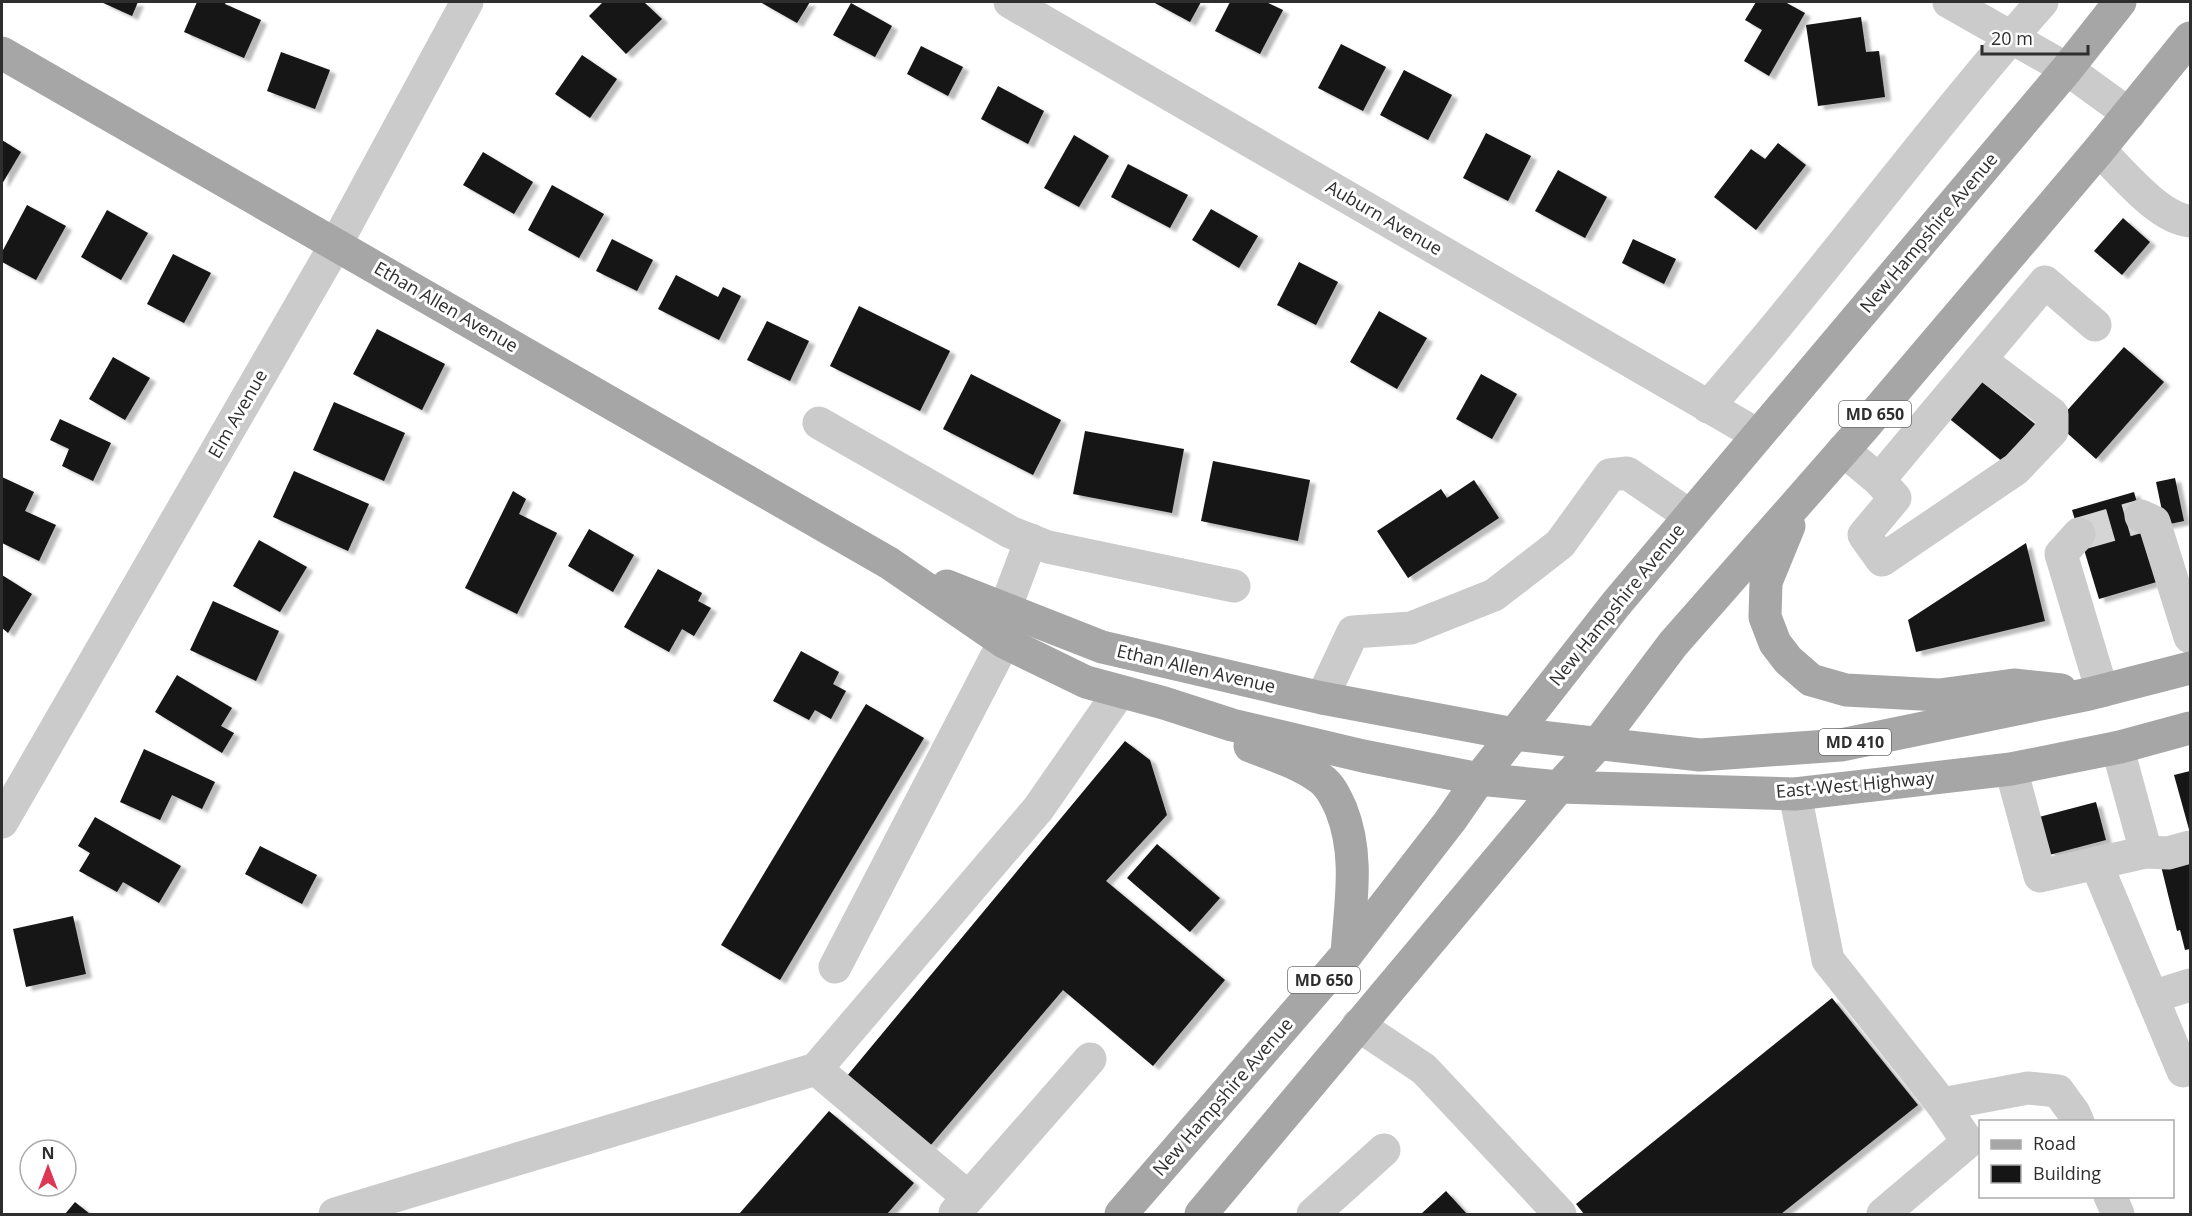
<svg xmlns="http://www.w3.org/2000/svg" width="2192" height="1216" viewBox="0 0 2192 1216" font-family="'Open Sans',sans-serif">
<defs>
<filter id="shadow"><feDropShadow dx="6" dy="4" stdDeviation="1.5" flood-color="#0004"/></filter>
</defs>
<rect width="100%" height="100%" fill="#fff"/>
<g fill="#151515" filter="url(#shadow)">
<path d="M101,2h37l-6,14z"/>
<path d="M197,2h29l-1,2 36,16 -17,38 -60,-26z"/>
<path d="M603,2h41l18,17 -36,35 -37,-38z"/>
<path d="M760,2h50l-13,21z"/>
<path d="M1153,2h48l-11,20z"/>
<path d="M1230,2h36l17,8 -23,44 -45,-23z"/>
<path d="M1756,2h29l20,11 -36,63 -25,-15 18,-31 -17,-10z"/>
<path d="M851,3l41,23 -17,31 -42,-22z"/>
<path d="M1861,17l5,35 13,-1 6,46 -67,9 -12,-81z"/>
<path d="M1341,44l45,23 -23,44 -45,-23z"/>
<path d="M921,46l42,21 -15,29 -41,-22z"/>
<path d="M281,52l49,18 -15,39 -48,-18z"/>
<path d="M582,55l35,24 -27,39 -35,-24z"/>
<path d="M1404,70l48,25 -24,45 -48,-25z"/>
<path d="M998,86l46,25 -16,33 -47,-25z"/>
<path d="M1486,133l45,23 -23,45 -45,-23z"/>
<path d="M1074,135l35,21 -30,51 -35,-19z"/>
<path d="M2,140l19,12 -19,32z"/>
<path d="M1778,143l28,22 -50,65 -42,-33 37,-48 14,10z"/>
<path d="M483,152l50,30 -19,32 -51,-29z"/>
<path d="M1128,164l60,31 -18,33 -59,-31z"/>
<path d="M1558,170l49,27 -22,41 -50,-27z"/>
<path d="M552,185l52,29 -25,44 -51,-28z"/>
<path d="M27,205l39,21 -30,54 -34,-18v-10z"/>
<path d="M1211,209l47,27 -19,32 -47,-28z"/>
<path d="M107,210l41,23 -27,47 -40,-23z"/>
<path d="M2123,218l27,24 -28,33 -28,-24z"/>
<path d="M612,239l41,21 -16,31 -41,-20z"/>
<path d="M1633,239l43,20 -12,25 -42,-21z"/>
<path d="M173,254l38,19 -27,50 -37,-19z"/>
<path d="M1299,262l39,20 -22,43 -39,-20z"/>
<path d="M676,275l42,22 5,-10 18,9 -22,44 -61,-31z"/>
<path d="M859,306l91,45 -30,60 -90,-45z"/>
<path d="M1379,311l48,27 -30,51 -47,-27z"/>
<path d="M767,321l42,20 -19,40 -43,-21z"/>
<path d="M377,329l68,35 -23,46 -69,-36z"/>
<path d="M2124,347l40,35 -68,77 -40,-36z"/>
<path d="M113,357l37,21 -25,42 -36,-21z"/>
<path d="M971,374l90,46 -28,55 -90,-46z"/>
<path d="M1481,374l36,20 -25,45 -36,-20z"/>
<path d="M1977,378l58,46 -32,38 -57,-46z"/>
<path d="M334,402l71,31 -21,48 -71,-31z"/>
<path d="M60,419l51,24 -18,38 -31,-15 7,-17 -19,-9z"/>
<path d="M1085,431l99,18 -12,64 -99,-19z"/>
<path d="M1213,461l97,19 -12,61 -97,-20z"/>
<path d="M294,471l75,33 -21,47 -75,-34z"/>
<path d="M2,477l32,15 -9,19 31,14 -17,36 -37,-18z"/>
<path d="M2175,478l9,43 -19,4 -9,-43z"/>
<path d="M1474,480l25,38 -91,60 -31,-47 64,-42 6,9z"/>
<path d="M513,491l13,8 -7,15 38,19 -40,81 -52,-26z"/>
<path d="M2134,492l26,89 -61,18 -27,-89z"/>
<path d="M589,529l45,26 -21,37 -45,-26z"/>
<path d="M259,540l48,27 -27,45 -47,-26z"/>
<path d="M2026,543l19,78 -129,31 -8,-32z"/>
<path d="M658,569l44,24 -4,8 13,7 -17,28 -12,-7 -13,23 -45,-25z"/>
<path d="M2,575l30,19 -24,39 -6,-5z"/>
<path d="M213,601l66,30 -23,50 -66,-31z"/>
<path d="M801,651l38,21 -6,12 13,7 -15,28 -16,-9 -6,10 -36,-19z"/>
<path d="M177,675l55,33 -11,18 13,7 -12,20 -67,-41z"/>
<path d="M866,704l58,34 -144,242 -59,-35z"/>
<path d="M1125,741l25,19 17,55 -61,66 119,99 -72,86 -90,-76 -133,156 -83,-70z"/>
<path d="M144,749l71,33 -13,27 -30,-14 -12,25 -40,-18z"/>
<path d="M2190,771v62l-16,-58z"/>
<path d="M2096,802l10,38 -57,15 -10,-38z"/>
<path d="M95,817l86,49 -22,37 -36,-21 -6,10 -38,-21 11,-18 -12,-7z"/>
<path d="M1157,844l63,54 -30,34 -63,-54z"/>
<path d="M260,846l57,29 -15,29 -57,-30z"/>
<path d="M2190,859v90l-5,1 -5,-20 -3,1 -16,-65z"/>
<path d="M73,916l13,58 -60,13 -13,-58z"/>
<path d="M1832,998l86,107 -137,109h-197l-8,-10z"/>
<path d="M829,1111l85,72 -27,31h-148z"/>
<path d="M1446,1191l21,23h-46z"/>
<path d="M75,1202l15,12h-25z"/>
</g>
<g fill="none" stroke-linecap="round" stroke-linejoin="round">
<path stroke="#d5d5d5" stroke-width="33" stroke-dasharray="33 16" stroke-linecap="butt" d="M2079,534l62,-18"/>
<g stroke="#cbcbcb" stroke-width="33">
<path d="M1010,2l748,433"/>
<path d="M1949,2l118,67 62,45"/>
<path d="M2099,150c23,22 59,68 91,71"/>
<path d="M1708,407c30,-35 60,-70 88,-105 82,-100 160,-203 246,-300"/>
<path d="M819,423l191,109 38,15 186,39"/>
<path d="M1843,450l36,30 166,-198 50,43"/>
<path d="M1879,480l16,18 -31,37 18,25 134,-91 36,-38v-17l-72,-54"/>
<path d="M2141,516l13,6 36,115"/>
<path d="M2079,534l-18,20 41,137"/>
<path d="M1005,609l26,-69"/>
<path d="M1322,698l31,-66 58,-4 83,-33 66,-51 50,-69 17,-2 63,43"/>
<path d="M2011,769l29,107 106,-24 -24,-88 -2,-17"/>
<path d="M1795,794l33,166 114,144 26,38 -85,72"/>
<path d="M2,822l334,-578 131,-242"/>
<path d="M2146,852l22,1 22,-6"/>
<path d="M2096,863l87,208 7,-2"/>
<path d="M835,967l169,-325"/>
<path d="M2152,997l38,-12"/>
<path d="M1358,1025l66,44 136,145"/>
<path d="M816,1069l222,-260 80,-115"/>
<path d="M1942,1104l86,-16 30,3 16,22 4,9"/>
<path d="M2110,1196l8,18"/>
<path d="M955,1213l135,-154"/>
<path d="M335,1214l481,-145 152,128"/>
<path d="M1313,1214l71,-64"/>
</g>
<g stroke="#a6a6a6" stroke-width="33">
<path d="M2,53l887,510 115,79 82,40 78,21 68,22 131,31 116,23 80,8 236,7 216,-25 109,-22 70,-19"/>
<path d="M1789,526l-23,56 -1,35 10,26 13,17 23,20 35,10 93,5 75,-10 47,5"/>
<path d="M947,586l155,61 220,51 192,36 186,21 141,-10 248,-51 101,-26"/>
<path d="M1250,746c23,9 50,17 71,33 10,7 15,19 20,30 19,47 9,96 6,145"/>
<path d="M1121,1214l226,-260 103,-133 29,-42 137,-175 451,-535 53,-67"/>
<path d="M1201,1214l358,-427 38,-42 76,-101 190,-216 236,-278 91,-112"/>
</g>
</g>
<g text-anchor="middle" stroke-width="6" stroke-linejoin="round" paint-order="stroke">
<g fill="#fff" stroke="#6d6d6d" stroke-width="1.5">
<rect x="1839" y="401" width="72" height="26" rx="4.5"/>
<rect x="1819" y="729" width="72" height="26" rx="4.5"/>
<rect x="1288" y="967" width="72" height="26" rx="4.5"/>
</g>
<g font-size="16" font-weight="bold" fill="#2e2e2e">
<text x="1875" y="420">MD 650</text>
<text x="1855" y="748">MD 410</text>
<text x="1324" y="986">MD 650</text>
</g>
<g font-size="18" fill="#2e2e2e" stroke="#fff">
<text transform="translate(1384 218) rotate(30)" y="6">Auburn Avenue</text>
<text transform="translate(1929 233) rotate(-50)" y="6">New Hampshire Avenue</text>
<text transform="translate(446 307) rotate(30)" y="6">Ethan Allen Avenue</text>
<text transform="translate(238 414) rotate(-60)" y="6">Elm Avenue</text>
<text transform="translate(1617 605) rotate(-51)" y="6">New Hampshire Avenue</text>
<text transform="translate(1196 669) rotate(13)" y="6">Ethan Allen Avenue</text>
<text transform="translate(1855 785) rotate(-5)" y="6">East-West Highway</text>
<text transform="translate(1223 1097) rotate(-49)" y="6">New Hampshire Avenue</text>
</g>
</g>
<rect width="2192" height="1216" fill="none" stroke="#2e2e2e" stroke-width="6"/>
<rect x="1979" y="1120" width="195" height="78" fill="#ffffff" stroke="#ababab" stroke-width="1.5"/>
<rect x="1991" y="1140" width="30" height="9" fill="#a6a6a6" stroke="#ababab" stroke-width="1.5"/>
<text x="2033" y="1150" font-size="18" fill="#2e2e2e">Road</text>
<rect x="1991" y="1165" width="30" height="18" fill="#151515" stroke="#ababab" stroke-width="1.5"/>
<text x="2033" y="1180" font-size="18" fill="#2e2e2e">Building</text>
<g transform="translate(48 1168)"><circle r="28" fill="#ffffff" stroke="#ababab" stroke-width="1.5"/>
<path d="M0-4.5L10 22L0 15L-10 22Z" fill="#dd3756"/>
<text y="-9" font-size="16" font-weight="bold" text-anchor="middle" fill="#2e2e2e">N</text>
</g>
<path d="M1982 45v9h106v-9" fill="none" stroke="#2e2e2e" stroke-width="3"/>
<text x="1991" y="45" font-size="18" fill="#2e2e2e" stroke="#ffffff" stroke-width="4.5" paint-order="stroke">20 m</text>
</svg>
